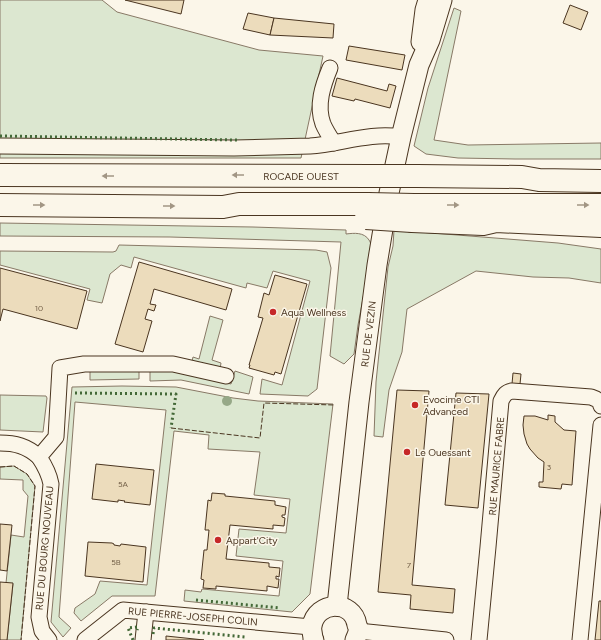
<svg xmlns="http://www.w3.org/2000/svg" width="601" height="640" viewBox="0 0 601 640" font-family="Figtree,sans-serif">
<rect width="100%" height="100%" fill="#fbf6e9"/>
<g fill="#dce7d0" stroke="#887966">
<path d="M0,0h102l15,12 142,38 64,6 -22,102h-301z"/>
<path d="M454,8l7,3 -27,129 34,5 133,-2v16h-86l-57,-1 -32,-4 -12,-8 14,-58z"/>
<path d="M0,223l253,4 93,3v4c8,-1 18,-2 23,6 2,2 2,7 3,10l-14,75 -4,29 -10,10 -14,-8 11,-114 -171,-5 -170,-1z"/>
<path d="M394,230l164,13 43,6v34l-32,-5 -36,-1 -57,-6 -69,38 -5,43 -13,38 -6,47 -9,-1 2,-54 12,-115 5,-21z"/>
<path d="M119,245l197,5 11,2 4,16 -14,121 -9,7 -48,-2 2,-15 20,6 28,-104 -37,-10 -6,17 -20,-5 -1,5 -112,-31 -3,11 -10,-3 -11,9 -8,29 -15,-3 3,-11 -90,-24v-14l113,1 3,-1z"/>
<path d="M210,316l13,4 -11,40 9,3 -1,6 -28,-8 1,-4 6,2z"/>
<path d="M90,370h49v9l-49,1z"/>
<path d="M150,370l30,1 51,13 4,-13 18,6 -4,17 -68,-14 -31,1z"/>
<path d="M122,386l54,1 57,11 25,3 75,3 -23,190 -18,18 -108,-11 1,-11 16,2 1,-3 77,7 4,-35 -47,-5 3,-27 47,4 4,-34 -36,-4 6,-43 -52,-3 1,-14 -35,-4 -19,165h-43l-31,25 -7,-8 1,-5 20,-14 5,-13 47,4 19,-175 -91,-8 -16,215 12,11 -8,9 -12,-15 21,-235z"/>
<path d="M0,395l46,1 1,2 -4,34 -43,-2z"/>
<path d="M14,466l13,8 8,12 -14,154h-14l6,-56 -7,-1 5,-48 13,2 4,-41 -5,-6v-10l-23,-1v-12z"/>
</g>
<g fill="#ecdcbc" stroke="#4a3520">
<path d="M125,0h59l-3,14z"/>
<path d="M570,5l18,7 -7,18 -18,-7z"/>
<path d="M248,13l26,5 -4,17 -27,-6z"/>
<path d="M274,18l60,6 -1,14 -63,-3z"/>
<path d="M349,46l56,9 -3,15 -56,-10z"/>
<path d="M337,78l50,13 2,-7 7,2 -6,22 -35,-9 -1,2 -22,-5z"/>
<path d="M139,262l93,27 -6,21 -72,-21 -4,15 6,1 -2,6 -6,-2 -3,10 7,2 -9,31 -28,-8z"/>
<path d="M0,268l87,23 -10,38 -74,-20 -3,12z"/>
<path d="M275,275l32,9 -26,90 -6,-2 -1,3 -25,-7 1,-3h-1l14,-47 -5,-1 6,-24 5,2z"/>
<path d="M513,373l8,1 -1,10h-8z"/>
<path d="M397,390l32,1 -17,194 43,4 -2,24 -43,-4 1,-14 -33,-3z"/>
<path d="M456,393l33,1 -11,114 -33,-3z"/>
<path d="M548,415l7,1v6l9,8 12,1 -4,54 -10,-1 -1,5 -22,-2v-5h4l1,-20 -6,-4 -8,-9 -3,-5 -3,-10 -1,-9 1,-9h11l13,4z"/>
<path d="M96,464l58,6 -4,35 -26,-3 1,-1 -7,-1v2l-26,-3z"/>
<path d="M212,493l13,1v2l50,5v4l11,2 -1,8h-3v2l3,1 -1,8 -11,-1v4l-43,-4 -4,34 43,4v4l11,1 -1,9 -3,-1v3h3l-1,9 -11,-2v5l-51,-5v3l-13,-1 1,-8 -3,-1 3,-29h3l2,-20h-4l3,-30 3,1z"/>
<path d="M0,524l12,1 -5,46 -7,-1z"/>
<path d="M88,542l24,1 2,1v1l6,1 1,-2 25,3 -3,35 -58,-6z"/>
<path d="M0,582l13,1 -6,57h-7z"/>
<path d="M599,601h2v39h-6z"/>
<path d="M166,636l38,4h-38z"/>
</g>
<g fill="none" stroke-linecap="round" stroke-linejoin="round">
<defs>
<g id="minor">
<path d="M330,68c-7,17 -14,37 -7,56 3,7 7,13 11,19"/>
<path d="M0,146l234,2 76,-2c30,-2 60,-14 91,-9"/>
<path d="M0,443c15,0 27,3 39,14"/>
<path d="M358,631l88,9"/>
<path d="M49,640l-7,-9 -3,-14 12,-133c-2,-11 -6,-18 -12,-27l17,-20 4,-69 24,-4h89l53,12"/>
<path d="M85,640l38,-30 188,17"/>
<path d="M143,640l3,-28"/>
<path d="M479,640l9,-93 13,-146c3,-6 5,-9 11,-10l79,6 5,2 4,3 1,4"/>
<path d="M580,640l21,-215"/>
</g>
<g id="major">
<path d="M421,42l4,-32 3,-10"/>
<path d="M337,606l22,-204 18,-137 12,-72 12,-56 18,-72 11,-25 12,-40"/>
<path d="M314,640l-1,-1c0,-4 -2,-9 -1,-13 4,-25 41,-27 45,-1 1,2 2,4 1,6 0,3 -2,6 -3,9"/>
</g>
<g id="highway">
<path d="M0,175l375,1"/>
<path d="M417,176l105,1 17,3 62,1"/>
<path d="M0,205l223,2 16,-3h129"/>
<path d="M414,205h187"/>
<path d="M412,221l71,3 13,-3 105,5"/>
</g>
</defs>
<use href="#minor" stroke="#4a3520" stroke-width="17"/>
<use href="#major" stroke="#4a3520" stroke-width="21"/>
<use href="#highway" stroke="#4a3520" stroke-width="24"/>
<use href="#minor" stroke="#fbf6e9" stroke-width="15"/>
<use href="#major" stroke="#fbf6e9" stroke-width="19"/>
<use href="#highway" stroke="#fbf6e9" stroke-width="22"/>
<defs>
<g id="highway-bridge">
<path d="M375,176h42"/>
<path d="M368,204l46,1"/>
<path d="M366,218l46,3"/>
</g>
</defs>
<use href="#highway-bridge" stroke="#4a3520" stroke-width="24" stroke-linecap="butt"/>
<use href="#highway-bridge" stroke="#fbf6e9" stroke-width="22"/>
<g stroke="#436837" stroke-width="3" stroke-dasharray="2 3" stroke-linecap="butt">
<path d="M0,136l237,4"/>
<path d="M75,393l101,1 -5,34"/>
<path d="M196,600l84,8"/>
<path d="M153,634l1,-6 91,9"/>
<path d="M133,640l-5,-12 10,-1 -1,3"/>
</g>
<g stroke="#4a3520" stroke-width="1" stroke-dasharray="5 2" stroke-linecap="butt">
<path d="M171,428l89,10 4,-35 70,2"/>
<path d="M0,467l14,-1 13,8 8,12 -14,154"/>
</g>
</g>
<circle fill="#96a887" cx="227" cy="401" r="5"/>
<defs><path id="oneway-solid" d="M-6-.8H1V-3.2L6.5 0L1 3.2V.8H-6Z"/></defs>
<g fill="#a29684">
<use href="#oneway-solid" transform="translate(238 175) rotate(-180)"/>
<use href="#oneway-solid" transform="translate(108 176) rotate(-180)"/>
<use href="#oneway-solid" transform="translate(39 205)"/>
<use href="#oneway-solid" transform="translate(453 205)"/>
<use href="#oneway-solid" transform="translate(583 205)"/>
<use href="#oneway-solid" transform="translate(169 206)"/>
</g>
<g fill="#c62828" stroke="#fbf6e9" stroke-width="1.5">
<circle cx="273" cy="312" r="4"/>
<circle cx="415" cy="405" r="4"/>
<circle cx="407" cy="452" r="4"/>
<circle cx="218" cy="540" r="4"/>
</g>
<g text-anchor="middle" stroke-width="3" stroke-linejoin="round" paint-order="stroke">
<g font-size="8" fill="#725f47">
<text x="39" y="311">10</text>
<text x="549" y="470">3</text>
<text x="123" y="487">5A</text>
<text x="116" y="565">5B</text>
<text x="409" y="568">7</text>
</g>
<g font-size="10" fill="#4a3520" stroke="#fbf6e9">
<text x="301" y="180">ROCADE OUEST</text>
<text transform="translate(368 334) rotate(-83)" y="4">RUE DE VEZIN</text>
<text transform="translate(496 466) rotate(-85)" y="4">RUE MAURICE FABRE</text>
<text transform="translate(44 548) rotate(-85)" y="4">RUE DU BOURG NOUVEAU</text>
<text transform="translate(193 616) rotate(5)" y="4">RUE PIERRE-JOSEPH COLIN</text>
</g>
<g font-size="10" fill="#4a3520" stroke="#fbf6e9" text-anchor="start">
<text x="281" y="316">Aqua Wellness</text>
<text x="423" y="403">Evocime CTI<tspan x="423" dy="12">Advanced</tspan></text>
<text x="415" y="456">Le Ouessant</text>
<text x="226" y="544">Appart'City</text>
</g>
</g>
</svg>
